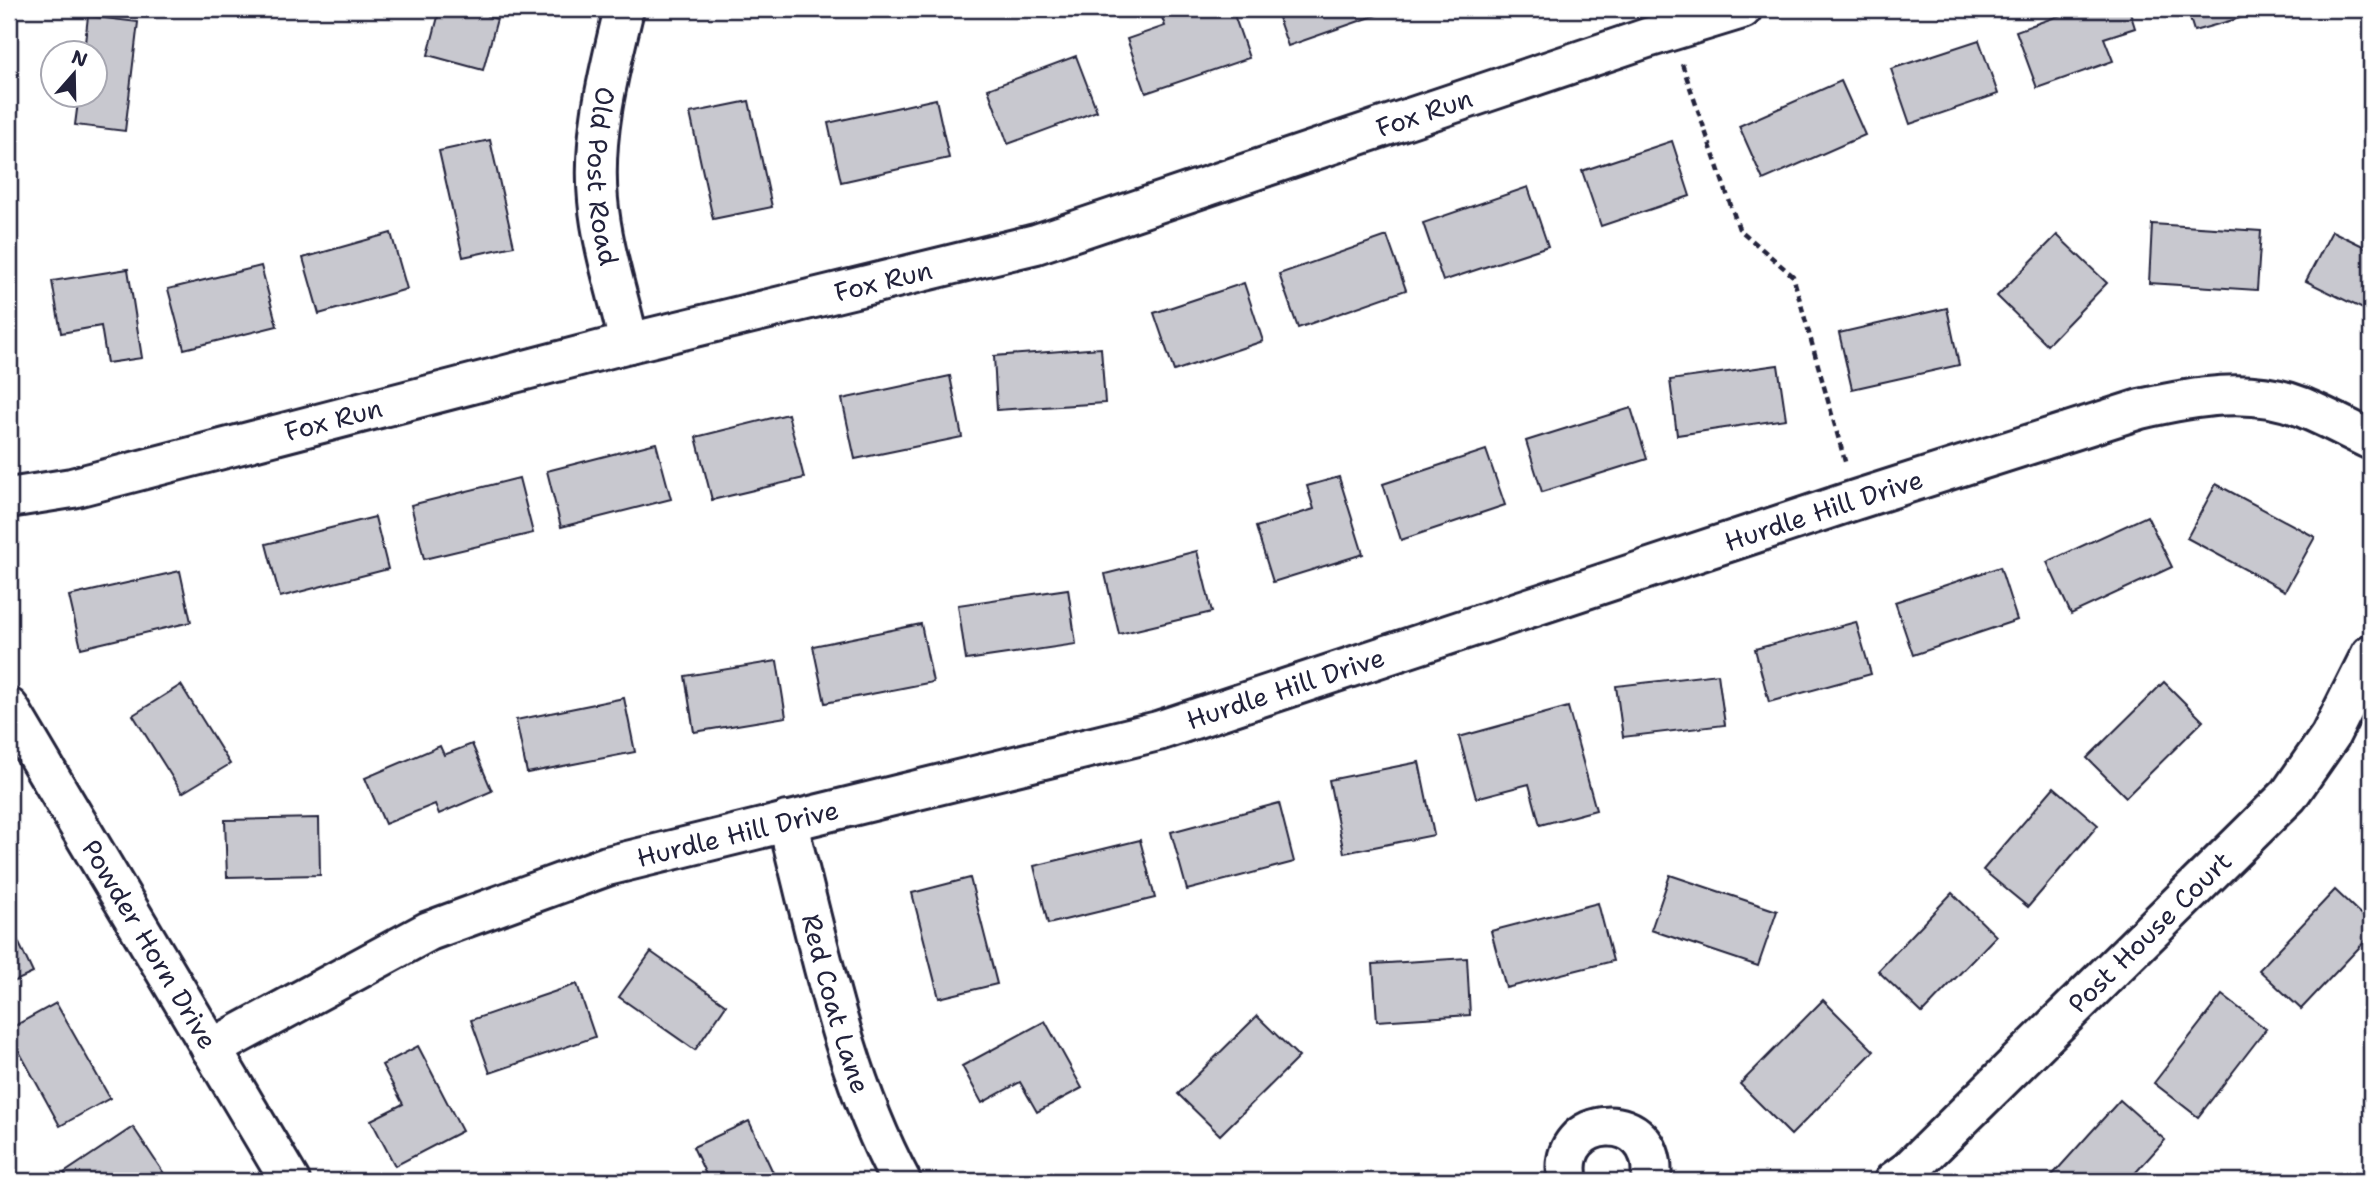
<svg xmlns="http://www.w3.org/2000/svg" width="2380" height="1190" viewBox="0 0 2380 1190" font-family="'Shantell Sans',sans-serif">
<rect width="100%" height="100%" fill="#fff"/>
<filter id="ink" filterUnits="userSpaceOnUse"><feTurbulence type="fractalNoise" baseFrequency=".0143" numOctaves="2"/><feDisplacementMap in="SourceGraphic" scale="14" xChannelSelector="R" yChannelSelector="G"/><feConvolveMatrix kernelMatrix="1 2 1 2 8 2 1 2 1" color-interpolation-filters="sRGB"/></filter>
<g filter="url(#ink)">
<g fill="#c8c8cf" stroke="#22223b" stroke-width="2">
<path d="M440,9h49l-2,7 10,3 -14,51 -55,-15z"/>
<path d="M1159,9h73l17,49 -103,35 -19,-54 38,-13z"/>
<path d="M1275,9h119l-106,37z"/>
<path d="M2078,9h51l6,19 -31,10 9,23 -76,27 -21,-57z"/>
<path d="M2187,9h85l-78,22z"/>
<path d="M88,16l50,6 -13,109 -50,-6 4,-31h15v-42h-10z"/>
<path d="M1979,40l19,54 -88,30 -19,-55z"/>
<path d="M1076,56l21,55 -89,33 -20,-55z"/>
<path d="M1841,81l24,54 -102,45 -24,-54z"/>
<path d="M936,99l13,59 -108,24 -13,-59z"/>
<path d="M749,101l23,106 -59,12 -23,-106z"/>
<path d="M490,140l24,106 -51,11 -24,-106z"/>
<path d="M1672,141l18,55 -89,30 -19,-55z"/>
<path d="M1528,187l20,59 -105,35 -20,-58z"/>
<path d="M2152,224l109,7 -4,59 -108,-7z"/>
<path d="M2332,231l39,19v63l-65,-32z"/>
<path d="M391,233l16,56 -88,25 -16,-56z"/>
<path d="M2057,235l50,48 -60,62 -50,-49z"/>
<path d="M1387,236l19,54 -108,38 -19,-54z"/>
<path d="M261,266l16,60 -93,23 -16,-60z"/>
<path d="M128,269l14,89 -35,5 -6,-37 -40,7 -9,-52z"/>
<path d="M1244,283l19,58 -89,30 -20,-58z"/>
<path d="M1947,308l12,57 -107,24 -13,-56z"/>
<path d="M1101,348l4,55 -108,7 -3,-54z"/>
<path d="M1778,365l8,54 -109,16 -7,-55z"/>
<path d="M950,376l12,61 -107,22 -13,-60z"/>
<path d="M1631,408l16,51 -105,33 -16,-51z"/>
<path d="M788,414l16,64 -92,22 -16,-63z"/>
<path d="M656,443l15,56 -110,28 -14,-56z"/>
<path d="M1486,450l19,55 -104,35 -18,-56z"/>
<path d="M1339,477l24,77 -90,28 -17,-55 58,-18 -7,-23z"/>
<path d="M519,478l14,55 -109,26 -13,-54z"/>
<path d="M2216,484l99,53 -30,54 -98,-53z"/>
<path d="M2147,516l25,51 -101,47 -24,-52z"/>
<path d="M375,517l13,52 -108,28 -14,-53z"/>
<path d="M1197,551l15,61 -93,22 -14,-60z"/>
<path d="M2000,567l17,53 -104,35 -18,-53z"/>
<path d="M180,571l11,51 -110,26 -12,-52z"/>
<path d="M1068,589l8,55 -110,16 -8,-55z"/>
<path d="M1856,622l15,52 -102,28 -14,-53z"/>
<path d="M921,624l12,58 -108,21 -12,-57z"/>
<path d="M777,661l9,56 -92,15 -9,-56z"/>
<path d="M1718,674l7,51 -102,12 -7,-51z"/>
<path d="M2164,682l39,39 -77,76 -39,-39z"/>
<path d="M181,685l49,79 -48,29 -49,-78z"/>
<path d="M624,698l11,54 -108,21 -11,-53z"/>
<path d="M1568,707l28,103 -56,15 -11,-41 -53,14 -17,-61z"/>
<path d="M472,744l20,47 -53,23 -4,-10 -50,20 -20,-46 75,-32 4,9z"/>
<path d="M1419,762l15,73 -90,18 -15,-73z"/>
<path d="M2054,787l44,38 -70,82 -45,-37z"/>
<path d="M1279,803l15,59 -107,28 -16,-58z"/>
<path d="M319,818l1,57 -93,2 -2,-57z"/>
<path d="M1140,840l15,58 -107,26 -14,-58z"/>
<path d="M1670,875l107,36 -19,55 -107,-36z"/>
<path d="M970,878l27,106 -58,14 -27,-105z"/>
<path d="M2335,890l36,34v11l-70,74 -42,-39z"/>
<path d="M1952,893l44,43 -74,77 -44,-42z"/>
<path d="M1598,903l15,58 -107,27 -15,-57z"/>
<path d="M9,922l24,51 -24,11z"/>
<path d="M651,952l75,53 -31,45 -76,-53z"/>
<path d="M1467,958l3,57 -93,6 -4,-57z"/>
<path d="M577,984l18,53 -105,36 -19,-53z"/>
<path d="M2222,995l44,34 -68,88 -44,-34z"/>
<path d="M1823,1000l51,51 -83,84 -51,-51z"/>
<path d="M56,1003l54,95 -50,28 -51,-93v-4z"/>
<path d="M1257,1016l42,41 -79,78 -42,-41z"/>
<path d="M1045,1021l37,67 -45,24 -17,-30 -38,21 -20,-37z"/>
<path d="M418,1046l44,85 -67,35 -24,-46 32,-16 -21,-39z"/>
<path d="M2120,1100l45,40 -37,41h-81z"/>
<path d="M749,1121l28,60h-68l-16,-34z"/>
<path d="M133,1127l36,54h-100l-5,-8z"/>
</g>
<g fill="none" stroke-linecap="round" stroke-linejoin="round">
<defs>
<g id="minor">
<path id="s1" d="M624,9c-15,63 -32,126 -26,191 4,48 21,97 31,143"/>
<path id="s2" d="M9,498l63,-10 557,-145 407,-99 611,-206 95,-29"/>
<path id="s3" d="M9,708l281,473"/>
<path id="s4" d="M787,821c31,118 56,253 114,360"/>
<path id="s5" d="M211,1049l218,-118 178,-65 551,-135 697,-231 285,-91c53,-12 110,-23 162,-2 24,10 46,22 69,33"/>
<path d="M1568,1181c-15,-69 92,-76 83,0"/>
<path id="s6" d="M1894,1181l15,-11 380,-375 41,-59 41,-82"/>
</g>
</defs>
<use href="#minor" stroke="#22223b" stroke-width="44"/>
<path stroke="#22223b" stroke-width="4.5" stroke-dasharray="7 5" stroke-linecap="butt" d="M1682,64l57,165 54,47 53,189"/>
<use href="#minor" stroke="#fff" stroke-width="38"/>
</g>
</g>
<g text-anchor="middle" stroke-width="6" stroke-linejoin="round" paint-order="stroke">
<g font-size="26" fill="#22223b" stroke="#fff">
<text dy="9" stroke="none"><textPath href="#s2" startOffset="1468">Fox Run</textPath></text>
<text dy="9" stroke="none"><textPath href="#s1" startOffset="170">Old Post Road</textPath></text>
<text dy="9" stroke="none"><textPath href="#s2" startOffset="901">Fox Run</textPath></text>
<text dy="9" stroke="none"><textPath href="#s2" startOffset="334">Fox Run</textPath></text>
<text dy="9" stroke="none"><textPath href="#s5" startOffset="1706">Hurdle Hill Drive</textPath></text>
<text dy="9" stroke="none"><textPath href="#s5" startOffset="1139">Hurdle Hill Drive</textPath></text>
<text dy="9" stroke="none"><textPath href="#s5" startOffset="572">Hurdle Hill Drive</textPath></text>
<text dy="9" stroke="none"><textPath href="#s6" startOffset="357">Post House Court</textPath></text>
<text dy="9" stroke="none"><textPath href="#s3" startOffset="275">Powder Horn Drive</textPath></text>
<text dy="9" stroke="none"><textPath href="#s4" startOffset="189">Red Coat Lane</textPath></text>
</g>
</g>
<rect width="2380" height="1190" fill="none" stroke="#fff" stroke-width="35"/>
<rect x="18" y="18" width="2345" height="1155" fill="none" stroke="#22223b" stroke-width="2.5" filter="url(#ink)"/>
<g transform="translate(74 74) rotate(20)"><circle r="33" fill="#ffffff" stroke="#a7a7b1" stroke-width="2"/>
<path d="M0-5L12 26L0 18L-12 26Z" fill="#22223b"/>
<text y="-10" font-size="19" font-weight="bold" text-anchor="middle" fill="#22223b">N</text>
</g>
</svg>
